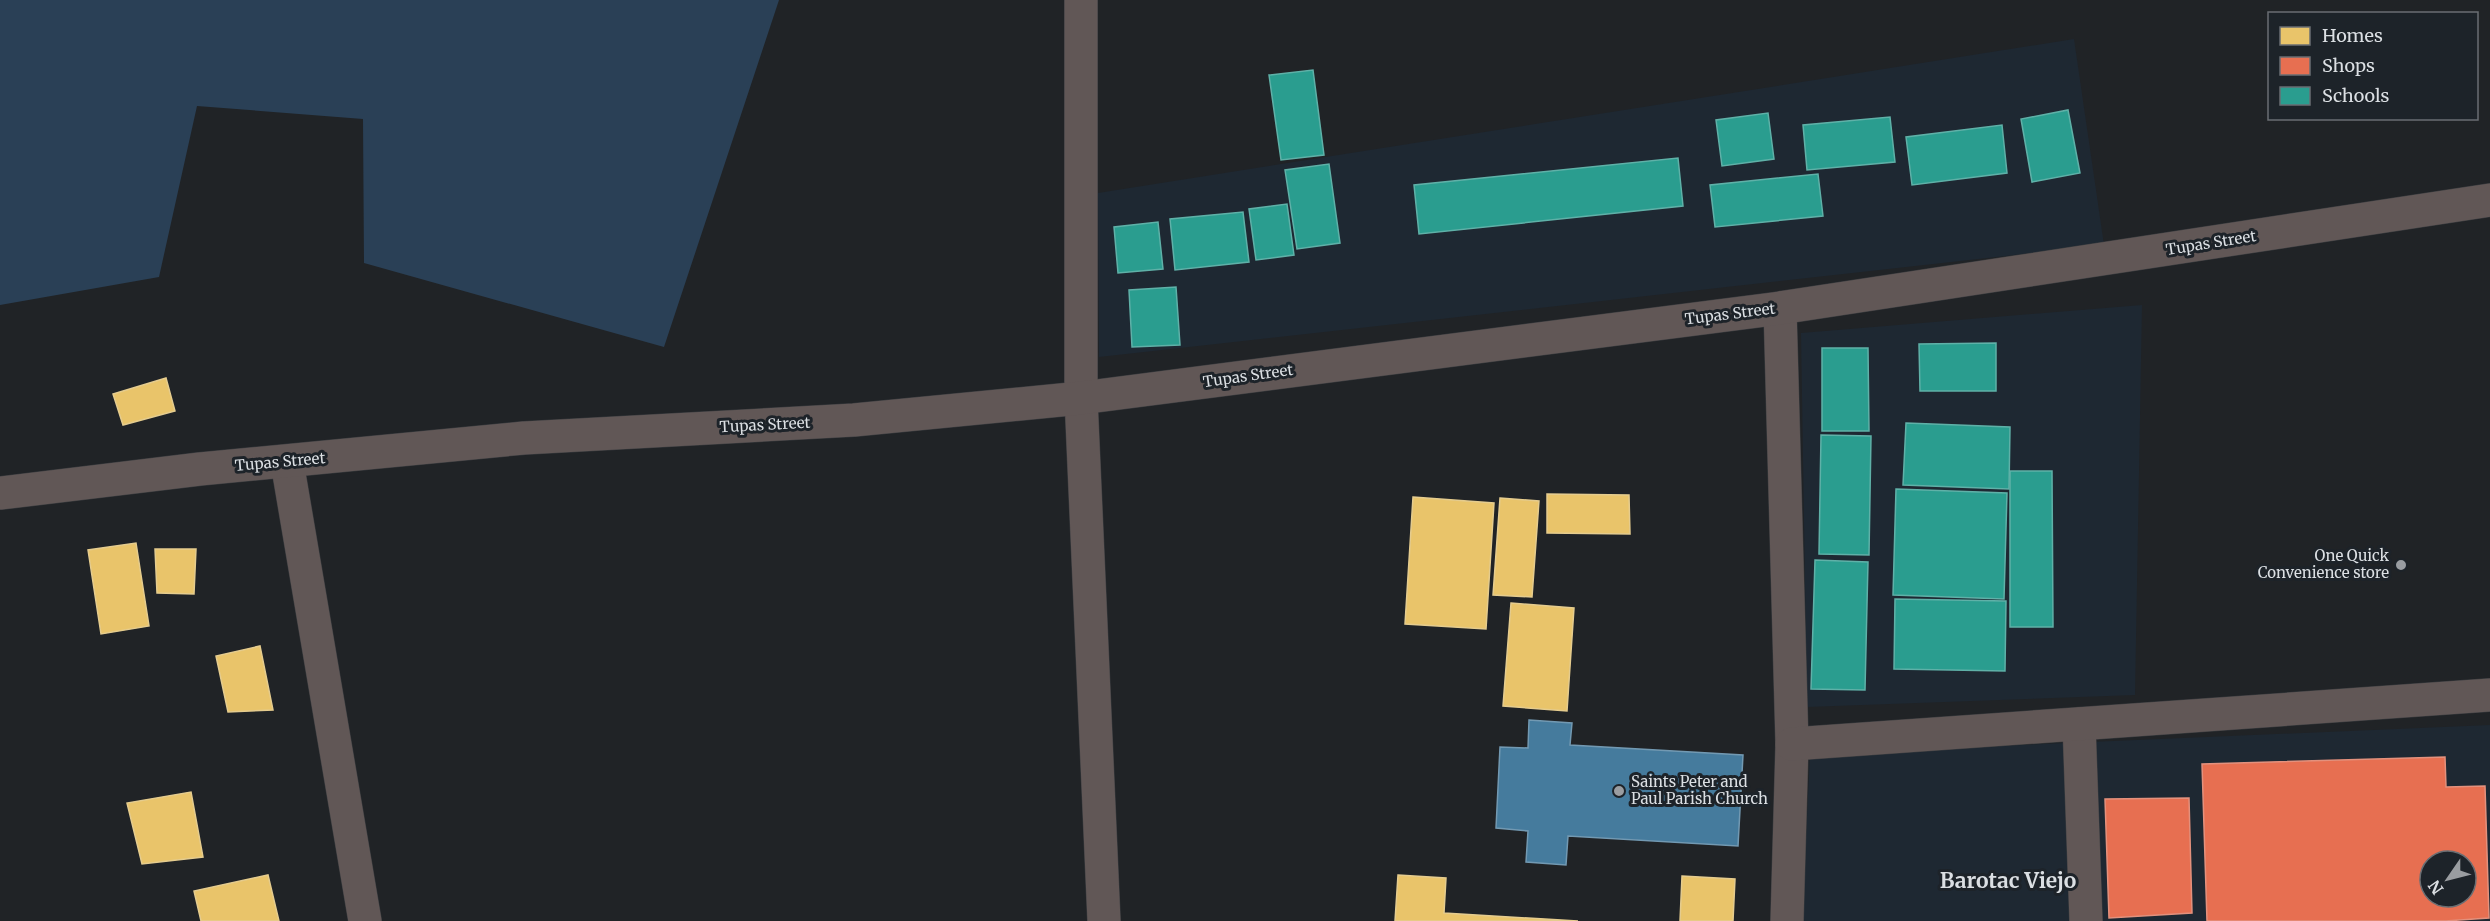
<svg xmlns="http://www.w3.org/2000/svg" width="2490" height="921" viewBox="0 0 2490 921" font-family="Merriweather,serif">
<rect width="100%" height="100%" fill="#202326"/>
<g fill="#1e2832" fill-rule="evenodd">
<path d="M2074,39l30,206 -1005,112 -1,-164z"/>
<path d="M2142,305l-7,390 -328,12 -6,-374z"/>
<path d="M2490,725v196h-688l8,-167zM2430,861h36v36h-36z"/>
</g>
<path fill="#2a4056" d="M0,0h779l-115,347 -300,-84 -1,-144 -166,-13 -38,171 -159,28z"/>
<g fill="#e9c46a" stroke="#e5cc8e" stroke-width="1.5">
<path d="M166,378l9,33 -52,14 -10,-31z"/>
<path d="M1547,494l82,1 1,39 -83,-1z"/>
<path d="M1413,497l81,6 -8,126 -81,-5z"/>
<path d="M1500,498l39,3 -7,96 -39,-2z"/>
<path d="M136,543l13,83 -48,8 -13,-84z"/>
<path d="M155,549h41l-2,45 -37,-1z"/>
<path d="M1511,603l63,5 -7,103 -64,-5z"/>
<path d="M260,646l13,64 -45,2 -12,-56z"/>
<path d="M191,792l12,65 -61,7 -15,-61z"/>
<path d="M268,875l11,46h-78l-7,-30z"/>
<path d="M1398,875l48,3 -2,35 134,8h-183z"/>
<path d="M1682,876l53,3 -2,42h-53z"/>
</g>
<g fill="#e76f51" stroke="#e3917d" stroke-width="1.5" fill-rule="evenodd">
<path d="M2445,757l1,30 39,-1 4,132 -44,3h-238l-5,-157zM2430,861h36v36h-36z"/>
<path d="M2189,798l3,115 -83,5 -4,-119z"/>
</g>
<g fill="#2a9d8f" stroke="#5fb1a8" stroke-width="1.5">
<path d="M1313,70l11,85 -43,5 -12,-85z"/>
<path d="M2068,110l12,63 -48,9 -11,-63z"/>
<path d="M1768,113l6,46 -52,7 -6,-46z"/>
<path d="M1890,117l5,45 -88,8 -4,-45z"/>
<path d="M2002,125l5,48 -95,12 -6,-48z"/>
<path d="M1678,158l5,48 -264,28 -5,-49z"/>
<path d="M1329,164l11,79 -43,6 -12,-79z"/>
<path d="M1818,174l5,42 -108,11 -5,-42z"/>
<path d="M1287,204l7,51 -38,5 -7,-51z"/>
<path d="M1243,212l6,50 -74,8 -5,-51z"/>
<path d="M1158,222l5,47 -45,4 -4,-46z"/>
<path d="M1176,287l4,58 -48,2 -3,-57z"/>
<path d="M1996,343v48h-76l-1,-47z"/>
<path d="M1822,348h46l1,83h-47z"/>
<path d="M1906,423l104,4 -1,62 -106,-4z"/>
<path d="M1821,435l50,1 -2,119 -50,-1z"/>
<path d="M2010,471h42l1,156h-43z"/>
<path d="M1896,489l111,4 -3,106 -111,-4z"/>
<path d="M1815,560l53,2 -3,128 -54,-1z"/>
<path d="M1895,599l111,2 -1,70 -111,-2z"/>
</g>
<path fill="#457b9d" stroke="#7299b2" stroke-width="1.5" d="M1529,720l43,3 -2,22 173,10 -5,91 -170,-10 -2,29 -40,-3 2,-31 -32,-3 4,-81 28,1z"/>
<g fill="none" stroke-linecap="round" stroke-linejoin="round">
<defs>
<g id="minor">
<path d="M1081,0v398l23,523"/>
<path d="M1780,308l12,436 -5,177"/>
<path d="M287,462l78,459"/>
<path d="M0,493l200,-24 324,-31 330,-18 227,-22 699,-90 710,-108"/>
<path d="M2079,724l7,197"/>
<path d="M1792,744l698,-49"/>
</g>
</defs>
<use href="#minor" stroke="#3b3d40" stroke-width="34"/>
<use href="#minor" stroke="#615756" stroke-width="33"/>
</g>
<g fill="#9a9da1" stroke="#1d2329" stroke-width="2">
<circle cx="2401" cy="565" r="6"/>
<circle cx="1619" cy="791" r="6"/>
</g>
<g text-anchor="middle" stroke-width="6" stroke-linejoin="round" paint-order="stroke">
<g font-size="15" fill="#dbdfe3" stroke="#1d2329">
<text transform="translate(2211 243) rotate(-9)" y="5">Tupas Street</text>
<text transform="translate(1730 314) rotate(-7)" y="5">Tupas Street</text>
<text transform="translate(1248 376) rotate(-8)" y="5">Tupas Street</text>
<text transform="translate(765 425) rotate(-3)" y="5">Tupas Street</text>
<text transform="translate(280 462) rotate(-5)" y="5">Tupas Street</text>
</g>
<g font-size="15" fill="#dbdfe3" stroke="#1d2329" text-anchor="end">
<text x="2389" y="561">One Quick<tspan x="2389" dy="17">Convenience store</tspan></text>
<text x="1631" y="787" text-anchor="start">Saints Peter and<tspan x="1631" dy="17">Paul Parish Church</tspan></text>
</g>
<g font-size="21" font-weight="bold" fill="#dbdfe3" stroke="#1d2329">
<text x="2008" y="888">Barotac Viejo</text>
</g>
</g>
<rect x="2268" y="12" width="210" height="108" fill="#1d2329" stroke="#696e73" stroke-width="1.5"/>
<rect x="2280" y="27" width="30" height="18" fill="#e9c46a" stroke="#696e73" stroke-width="1.5"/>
<text x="2322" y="42" font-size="18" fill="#dbdfe3">Homes</text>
<rect x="2280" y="57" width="30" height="18" fill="#e76f51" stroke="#696e73" stroke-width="1.5"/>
<text x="2322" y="72" font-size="18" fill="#dbdfe3">Shops</text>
<rect x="2280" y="87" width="30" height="18" fill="#2a9d8f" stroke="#696e73" stroke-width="1.5"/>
<text x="2322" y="102" font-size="18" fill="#dbdfe3">Schools</text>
<g transform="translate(2448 879) rotate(235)"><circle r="28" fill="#1d2329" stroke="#696e73" stroke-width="1.5"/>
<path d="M0-4.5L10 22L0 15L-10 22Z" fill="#9a9da1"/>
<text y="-9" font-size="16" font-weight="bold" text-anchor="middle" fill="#dbdfe3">N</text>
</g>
</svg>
